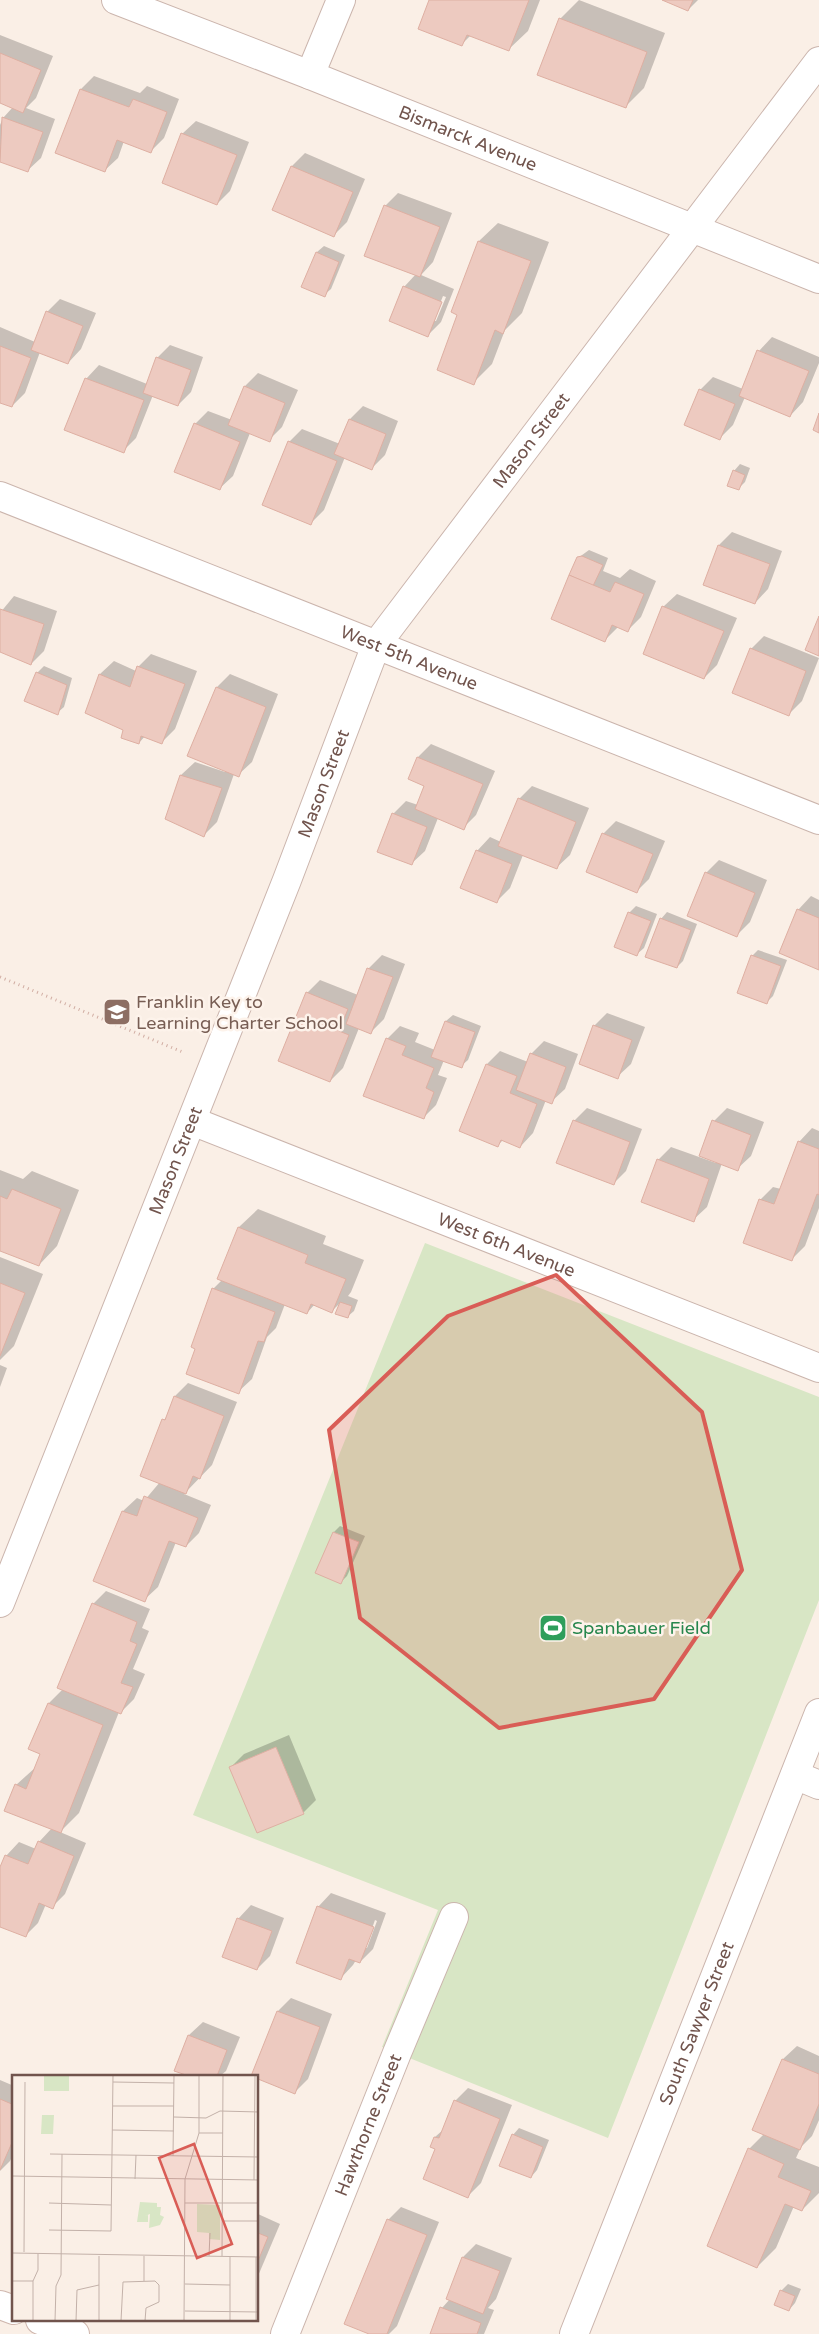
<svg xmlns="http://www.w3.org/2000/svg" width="819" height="2334" viewBox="0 0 819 2334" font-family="'Varela Round',sans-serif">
<rect width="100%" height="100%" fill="#faefe6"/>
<path fill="#d8e6c5" d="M425,1243l394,154v203l-211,538 -226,-91 56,-137 -245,-95z"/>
<g fill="#0003" fill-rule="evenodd">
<path d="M431,0h109l-12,31 -19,18 -38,-14 -9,9z"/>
<path d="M579,0l86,33 -21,55 -19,19 -65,-88z"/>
<path d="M665,0h33l-10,10z"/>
<path d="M0,35l53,21 -17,42 -10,10 29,11 -14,39 -14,13 -27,-10v-36l3,-7 10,-11 -13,-5z"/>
<path d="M94,76l46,17 7,-7 32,13 -15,39 -13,13 -27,-10 -6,17 -14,13 -47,-18 24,-64z"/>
<path d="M196,121l53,21 -19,49 -13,13 -35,-70z"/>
<path d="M305,153l60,26 -18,43 -13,13 -61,-25 19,-44z"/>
<path d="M398,193l54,20 -19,49 -12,13 33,14 -13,33 -13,13 -24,-48 12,-13 -31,-68zM443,296l3,1 -10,24h-3z"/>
<path d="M498,223l51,19 -27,71 -17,17 -13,34 -19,19 -14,-69 -7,-2 27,-71z"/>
<path d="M324,246l21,9 -14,34 -7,6 -21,-8 14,-35z"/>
<path d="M60,299l36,14 -15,36 -13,14 -28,-11 -15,41 -13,13 -12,-5v-74l35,15 12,-30z"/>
<path d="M772,337l47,20v6l-16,39 -13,14 -45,-19 -12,28 -13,13 -20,-48 13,-13 30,12 16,-38z"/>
<path d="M170,345l33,12 -12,35 -13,13 -25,-10 -17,43 -13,13 -37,-72 13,-14 48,19 10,-26z"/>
<path d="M258,373l40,17 -16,37 -13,13 -19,-7 -17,43 -14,13 -24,-65 13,-13 24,9 13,-34z"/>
<path d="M363,406l35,15 -13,34 -13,13 -27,-11 -21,53 -13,13 -22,-81 13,-13 38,15 10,-25z"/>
<path d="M740,464l10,4 -5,14 -7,7 -4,-18z"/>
<path d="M732,532l50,19 -14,38 -13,14 -50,-19 14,-39z"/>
<path d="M589,550l19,8 -5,13 17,7 10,-9 26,12 -15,36 -13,13 -10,-3 -13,13 -27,-82z"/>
<path d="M677,594l60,24 -20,47 -13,13 -41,-71z"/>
<path d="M14,596l43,15 -13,40 -13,13 -31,-13v-38z"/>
<path d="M764,636l55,22 -17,43 -13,13 -38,-65z"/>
<path d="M151,654l46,17 -22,58 -13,13 -17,-6 -6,7 -14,-14 -39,-17 14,-38 14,-13 22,10 2,-4z"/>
<path d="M44,666l28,12 -8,29 -7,6 -20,-40z"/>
<path d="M230,674l48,20 -26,68 -14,13 -4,-1 -17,48 -13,13 -38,-16 15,-44 14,-13 30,10 1,-2 -37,-15 28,-68z"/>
<path d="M431,744l64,27 -19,44 -13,13 -25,-10 -13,33 -14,13 -18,-50 13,-13 12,4 7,-20 -16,-6 9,-22z"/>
<path d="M532,786l57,22 -19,47 -14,13 -33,-13 -13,33 -13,13 -20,-50 13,-14 11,5 18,-43z"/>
<path d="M616,821l49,20 -16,38 -13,13 -33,-58z"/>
<path d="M719,860l48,20 -17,42 -13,13 -31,-62z"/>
<path d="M811,896l8,4v68l-21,-58z"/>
<path d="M636,906l21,8 -13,34 -7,6 -8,-41z"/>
<path d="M667,912l30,12 -14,37 -6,6 -16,-48z"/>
<path d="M758,950l29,10 -14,36 -7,7 -14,-47z"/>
<path d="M382,955l23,9 -21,55 -13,13 -12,-4 -16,40 -13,13 -23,-88 13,-13 38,15 10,-26z"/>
<path d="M607,1013l38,14 -14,37 -14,13 -23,-51z"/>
<path d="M453,1015l28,11 -13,34 -7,6 -17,-6 -6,15 9,3 -11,27 -13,13 -36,-79 13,-13 19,7 -4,9 20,8 11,-29z"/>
<path d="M544,1041l34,13 -13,35 -14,13 -5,-2 -13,33 -13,14 -17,-7 -5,5 -11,-81 13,-13 28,11 3,-8z"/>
<path d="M587,1108l55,21 -16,42 -13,13 -39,-63z"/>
<path d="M727,1108l37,14 -13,34 -14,13 -15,-6 -15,44 -14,13 -35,-60 13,-13 45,16 -2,-42z"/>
<path d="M812,1128l7,3v77l-14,38 -13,13 -32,-59 13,-13 8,2 18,-47z"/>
<path d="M0,1170l23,9 9,-8 47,19 -22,56 -18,19 -39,-16z"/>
<path d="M258,1209l68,27 -3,8 41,16 -13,32 -3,4 10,4 -4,11 -7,6 -10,-4 4,-11 -9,9 -17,-7 -8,9 -22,-9 -9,24 -9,9 -15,42 -14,13 -41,-44 16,-59 10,-10 16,-52z"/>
<path d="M0,1257l43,17 -29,72 -14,14z"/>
<path d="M0,1365l7,3 -7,19z"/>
<path d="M188,1383l49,19 -25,63 -28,29 27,11 -12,28 -13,13 -10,-4 -18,45 -14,13 -49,-20 28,-69 14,-13 7,3 16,-19 4,-62 4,-5 7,-19z"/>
<path d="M340,1526l25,10 -18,40 -6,6 -7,-50z"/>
<path d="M106,1591l44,18 -8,19 7,3 -16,38 12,5 -11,25 -13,13h-2l-40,101 -19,19 26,11 -21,51 -13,13 -6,-3 -8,19 -13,13 -25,-10v-56l6,-14 13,-14 17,7 3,-7 13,-14 -36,-43 20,-18 6,-14 7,-50 14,-14 30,-85z"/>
<path d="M289,1735l27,65 -13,13 -72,-46 13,-13z"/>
<path d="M331,1893l55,20 -13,36 -13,13 -4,-2 -3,5 -13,14 -22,-72zM375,1920l2,1 -10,27h-2z"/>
<path d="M251,1905l33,13 -14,38 -13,13 -19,-50z"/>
<path d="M291,1998l41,16 -24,65 -13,13 -42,-16 25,-65z"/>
<path d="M203,2022l37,15 -14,34 -6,5h-28l-16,-6 13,-35z"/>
<path d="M797,2046l22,10v64l-7,16 -11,11 -5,11 23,9v26l-17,17 -8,-4 -18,42 -19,19 -8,-118 15,-15 -10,-4 29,-71z"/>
<path d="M0,2080l14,6v67l-4,8 -10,10z"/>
<path d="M468,2088l44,17 -31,78 -13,13 -32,-48 -1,-11 9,-8 11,-28z"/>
<path d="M519,2128l30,12 -12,30 -6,7 -18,-42z"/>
<path d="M401,2207l38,15 -42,104 -8,8h-17l16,-114z"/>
<path d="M258,2214l22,10 -22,52z"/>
<path d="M476,2244l36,14 -16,41 -8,9 6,2 -10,24h-53l11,-26 8,-9 13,-42z"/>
<path d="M788,2284l13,5 -6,14 -6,7 -8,-19z"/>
</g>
<g fill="#edcac0" stroke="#deafa2">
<path d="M429,0h100l-20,51 -42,-16 -5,11 -44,-17z"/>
<path d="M662,0h31l-5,11z"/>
<path d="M559,18l88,34 -21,56 -89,-33z"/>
<path d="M0,53l41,17 -18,43 -23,-10z"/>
<path d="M80,89l49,18 4,-8 34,13 -16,41 -34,-13 -12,32 -50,-19z"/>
<path d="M2,117l41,15 -15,40 -28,-10z"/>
<path d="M181,133l56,22 -20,50 -55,-22z"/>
<path d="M291,166l62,26 -19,45 -62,-27z"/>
<path d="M384,205l56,22 -20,50 -56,-21z"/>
<path d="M478,241l53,20 -28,73 -8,-4 -21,55 -37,-15 20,-55 -6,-3z"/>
<path d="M316,252l23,10 -14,35 -24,-10z"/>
<path d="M403,286l39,16 -14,35 -39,-16z"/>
<path d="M46,311l37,15 -15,38 -37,-14z"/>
<path d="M0,346l31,12 -19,49 -12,-4z"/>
<path d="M757,350l52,21 -19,46 -51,-21z"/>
<path d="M156,357l35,13 -13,36 -35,-13z"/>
<path d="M85,378l59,22 -20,53 -60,-23z"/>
<path d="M244,386l41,17 -15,39 -42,-17z"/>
<path d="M699,389l36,15 -15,36 -36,-15z"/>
<path d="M819,413v20l-6,-3z"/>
<path d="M349,419l37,15 -14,36 -38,-16z"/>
<path d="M194,423l46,19 -20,48 -46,-18z"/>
<path d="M288,441l49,20 -26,64 -49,-20z"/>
<path d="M733,470l12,5 -6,15 -12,-4z"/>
<path d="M718,545l52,19 -15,40 -52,-19z"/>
<path d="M582,556l21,9 -10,21 -24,-11 8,-18z"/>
<path d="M569,575l41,17 5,-10 29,12 -16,38 -16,-7 -7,17 -54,-23z"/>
<path d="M662,606l62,25 -20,48 -61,-25z"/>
<path d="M0,609l44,15 -13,41 -31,-13z"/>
<path d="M819,616v40l-14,-6z"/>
<path d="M750,648l56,23 -17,45 -57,-23z"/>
<path d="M137,666l48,18 -23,60 -21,-8 -2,8 -18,-6 2,-8 -38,-17 14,-39 31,13z"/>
<path d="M36,672l31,13 -9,30 -34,-14z"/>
<path d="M216,687l50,20 -27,70 -52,-21z"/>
<path d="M417,757l66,27 -19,46 -49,-21 9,-23 -16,-7z"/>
<path d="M180,775l42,13 -18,49 -39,-18z"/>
<path d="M518,798l58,24 -19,47 -59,-23z"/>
<path d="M392,813l35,14 -15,38 -35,-13z"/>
<path d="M602,833l51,21 -16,39 -51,-21z"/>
<path d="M476,850l36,14 -15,39 -37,-15z"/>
<path d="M705,872l50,21 -18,44 -50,-21z"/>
<path d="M797,909l22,9v52l-40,-17z"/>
<path d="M628,912l23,9 -14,35 -23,-9z"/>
<path d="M660,918l31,12 -14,38 -32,-11z"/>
<path d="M751,955l30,11 -14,38 -30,-11z"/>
<path d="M367,968l26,9 -22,57 -25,-10z"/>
<path d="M306,992l42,17 -9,22 10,4 -19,47 -52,-21z"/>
<path d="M445,1021l30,11 -13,36 -31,-11z"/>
<path d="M593,1025l39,15 -14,39 -39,-15z"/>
<path d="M386,1038l20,8 -4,9 32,13 -8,20 8,4 -10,27 -61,-23z"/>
<path d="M530,1053l36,14 -14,37 -36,-14z"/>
<path d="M486,1064l31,12 -7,17 27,11 -17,44 -19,-8 -3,7 -39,-16z"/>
<path d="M573,1120l57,22 -16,43 -58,-22z"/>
<path d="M712,1120l39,15 -13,36 -39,-15z"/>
<path d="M798,1141l21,8v46l-2,-1 -25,67 -49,-18 16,-44 15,5z"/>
<path d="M657,1159l52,20 -15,43 -53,-20z"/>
<path d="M12,1189l49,20 -22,57 -39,-15v-55l7,3z"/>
<path d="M238,1227l70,28 -3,8 41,16 -14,34 -21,-9 -4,10 -90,-35z"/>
<path d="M0,1283l25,10 -25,63z"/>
<path d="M212,1288l63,24 -11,30 -6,-1 -19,53 -53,-20 9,-25 -4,-2z"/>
<path d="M340,1302l12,4 -4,12 -13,-4z"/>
<path d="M174,1396l50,20 -24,63 -7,-3 -7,18 -46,-18 22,-57 3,1z"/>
<path d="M144,1496l54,22 -12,29 -17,-6 -24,61 -52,-21 29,-70 15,5z"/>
<path d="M333,1532l26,10 -18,42 -26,-11z"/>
<path d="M92,1603l45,19 -7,19 7,3 -16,39 12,4 -12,27 -64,-26z"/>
<path d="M48,1703l55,22 -42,108 -57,-22 11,-27 11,5 14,-35 -12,-5z"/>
<path d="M276,1747l28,67 -47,19 -28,-66z"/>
<path d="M38,1841l36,15 -21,53 -14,-6 -13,34 -26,-10v-60l5,-12 23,9z"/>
<path d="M317,1906l57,21 -14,36 -11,-4 -8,21 -45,-17z"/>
<path d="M237,1918l35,13 -15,39 -35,-13z"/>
<path d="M277,2011l43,16 -25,67 -37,-15v-3h-7z"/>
<path d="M188,2035l39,15 -10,26h-28l-15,-5z"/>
<path d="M782,2059l37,15v30l-19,46 -48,-20z"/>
<path d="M0,2099l14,6v33l-14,32z"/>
<path d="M454,2100l46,19 -32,79 -45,-19 12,-30 -5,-2 4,-10 5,1z"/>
<path d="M512,2134l31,13 -12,31 -32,-12z"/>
<path d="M748,2148l36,16 -6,13 33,14 -9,20 -17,-7 -28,64 -50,-22z"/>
<path d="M387,2219l40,16 -40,99h-18l-25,-10z"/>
<path d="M258,2233l10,4 -10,24z"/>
<path d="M462,2257l38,14 -17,43 -37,-15z"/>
<path d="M780,2290l15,6 -6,15 -15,-6z"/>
<path d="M440,2307l41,16 -4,11h-47z"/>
</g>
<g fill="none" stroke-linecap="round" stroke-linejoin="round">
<defs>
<g id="street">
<path id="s1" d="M116,0l194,75 509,204"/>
<path d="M310,75l31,-75"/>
<path id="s2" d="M0,496l819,324"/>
<path id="s3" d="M192,1121l627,247"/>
<path id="s4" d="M0,1603l287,-723 89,-235 443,-584"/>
<path d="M795,1775l24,10"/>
<path id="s5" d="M285,2334l112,-281 57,-136"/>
<path id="s6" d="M574,2334l245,-621"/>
</g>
<g id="secondary">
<path d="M0,2305l14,5"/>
<path d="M40,2320l35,14"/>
</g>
</defs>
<use href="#street" stroke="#cbb5ad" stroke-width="30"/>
<use href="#secondary" stroke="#cfb7ae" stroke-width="30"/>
<path stroke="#d1ada3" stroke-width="3" stroke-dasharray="1 4" stroke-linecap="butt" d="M0,977l185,76"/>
<use href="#street" stroke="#fff" stroke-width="28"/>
<use href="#secondary" stroke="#fff" stroke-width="28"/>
</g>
<path fill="#d95d56" fill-opacity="0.2" stroke="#d95d56" stroke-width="4" stroke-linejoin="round" d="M556,1275l146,137 40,158 -88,129 -155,29 -139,-110 -31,-188 119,-114z"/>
<defs>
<symbol id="school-square" viewBox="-11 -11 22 22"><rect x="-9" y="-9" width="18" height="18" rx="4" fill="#8d6e63" stroke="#fdf3eb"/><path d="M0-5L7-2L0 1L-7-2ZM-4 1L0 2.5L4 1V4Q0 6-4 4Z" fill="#fff"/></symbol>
<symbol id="stadium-square" viewBox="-11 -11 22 22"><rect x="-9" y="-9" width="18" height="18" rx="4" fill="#2e9e5b" stroke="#fdf3eb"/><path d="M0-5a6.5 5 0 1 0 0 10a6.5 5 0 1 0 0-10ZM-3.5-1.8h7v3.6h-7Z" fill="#fff"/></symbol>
</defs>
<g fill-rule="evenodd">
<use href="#school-square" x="101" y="996" width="32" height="32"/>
<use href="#stadium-square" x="537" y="1612" width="32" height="32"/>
</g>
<g text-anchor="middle" stroke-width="5" stroke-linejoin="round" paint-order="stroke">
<g font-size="18" fill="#71544d" stroke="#fdf3eb">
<text dy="6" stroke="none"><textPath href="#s1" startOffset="378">Bismarck Avenue</textPath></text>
<text dy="6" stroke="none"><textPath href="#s4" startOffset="1286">Mason Street</textPath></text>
<text dy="6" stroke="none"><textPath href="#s2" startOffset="440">West 5th Avenue</textPath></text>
<text dy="6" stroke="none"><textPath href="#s4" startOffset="881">Mason Street</textPath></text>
<text dy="6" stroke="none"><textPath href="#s4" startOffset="476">Mason Street</textPath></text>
<text dy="6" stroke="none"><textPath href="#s3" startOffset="338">West 6th Avenue</textPath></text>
<text dy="6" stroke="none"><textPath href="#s6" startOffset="334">South Sawyer Street</textPath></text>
<text dy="6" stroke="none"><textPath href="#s5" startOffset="225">Hawthorne Street</textPath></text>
</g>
<g font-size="18" fill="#785e54" stroke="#fdf3eb" text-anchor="start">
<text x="136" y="1008">Franklin Key to<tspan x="136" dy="21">Learning Charter School</tspan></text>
</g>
<g font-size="18" fill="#27864d" stroke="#fdf3eb" text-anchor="start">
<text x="572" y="1634">Spanbauer Field</text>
</g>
</g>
<g transform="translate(12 2075)">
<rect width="246" height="246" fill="#faefe6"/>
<path d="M32,0h25v16h-25zM30,40h12l-1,19h-12zM128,127l17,1v4h4l-1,8 4,2 -4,8 -11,3 1,-14 -5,2 3,-1v7h-11zM185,129l23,1v35l-11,-1v-6l-12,-1z" fill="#d8e6c5"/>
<path fill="none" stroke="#c3b1a9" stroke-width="1" d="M101,7l61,1M101,31h61M162,42l32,1 14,-7 39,1M100,55l62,1M187,58h24M38,79l209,3M161,81l1,-81M0,101l247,4M123,104l1,-24M242,105l1,-105M37,128l62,2M173,128h74M210,146h37M37,155l62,1 2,-156M12,177l1,-170M0,178l247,4M197,181l1,-23M210,181l1,-181M0,206h21M132,206v-25M173,209l45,1M173,236l74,1M21,246v-40l5,-11v-16M43,246l1,-35 5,-11 1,-121M64,246l1,-31 22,-5M87,246v-65M109,246l2,-39 32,-1 4,4v17l-13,6 -1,13M172,246l1,-142 14,-46v-58M218,246v-64M244,246v-64"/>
<path fill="#d95d56" fill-opacity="0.15" stroke="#d95d56" stroke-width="2.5" d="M182,69l38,100 -35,14 -38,-100z"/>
<rect width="246" height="246" fill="none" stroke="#71544d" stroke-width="2.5"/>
</g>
</svg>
